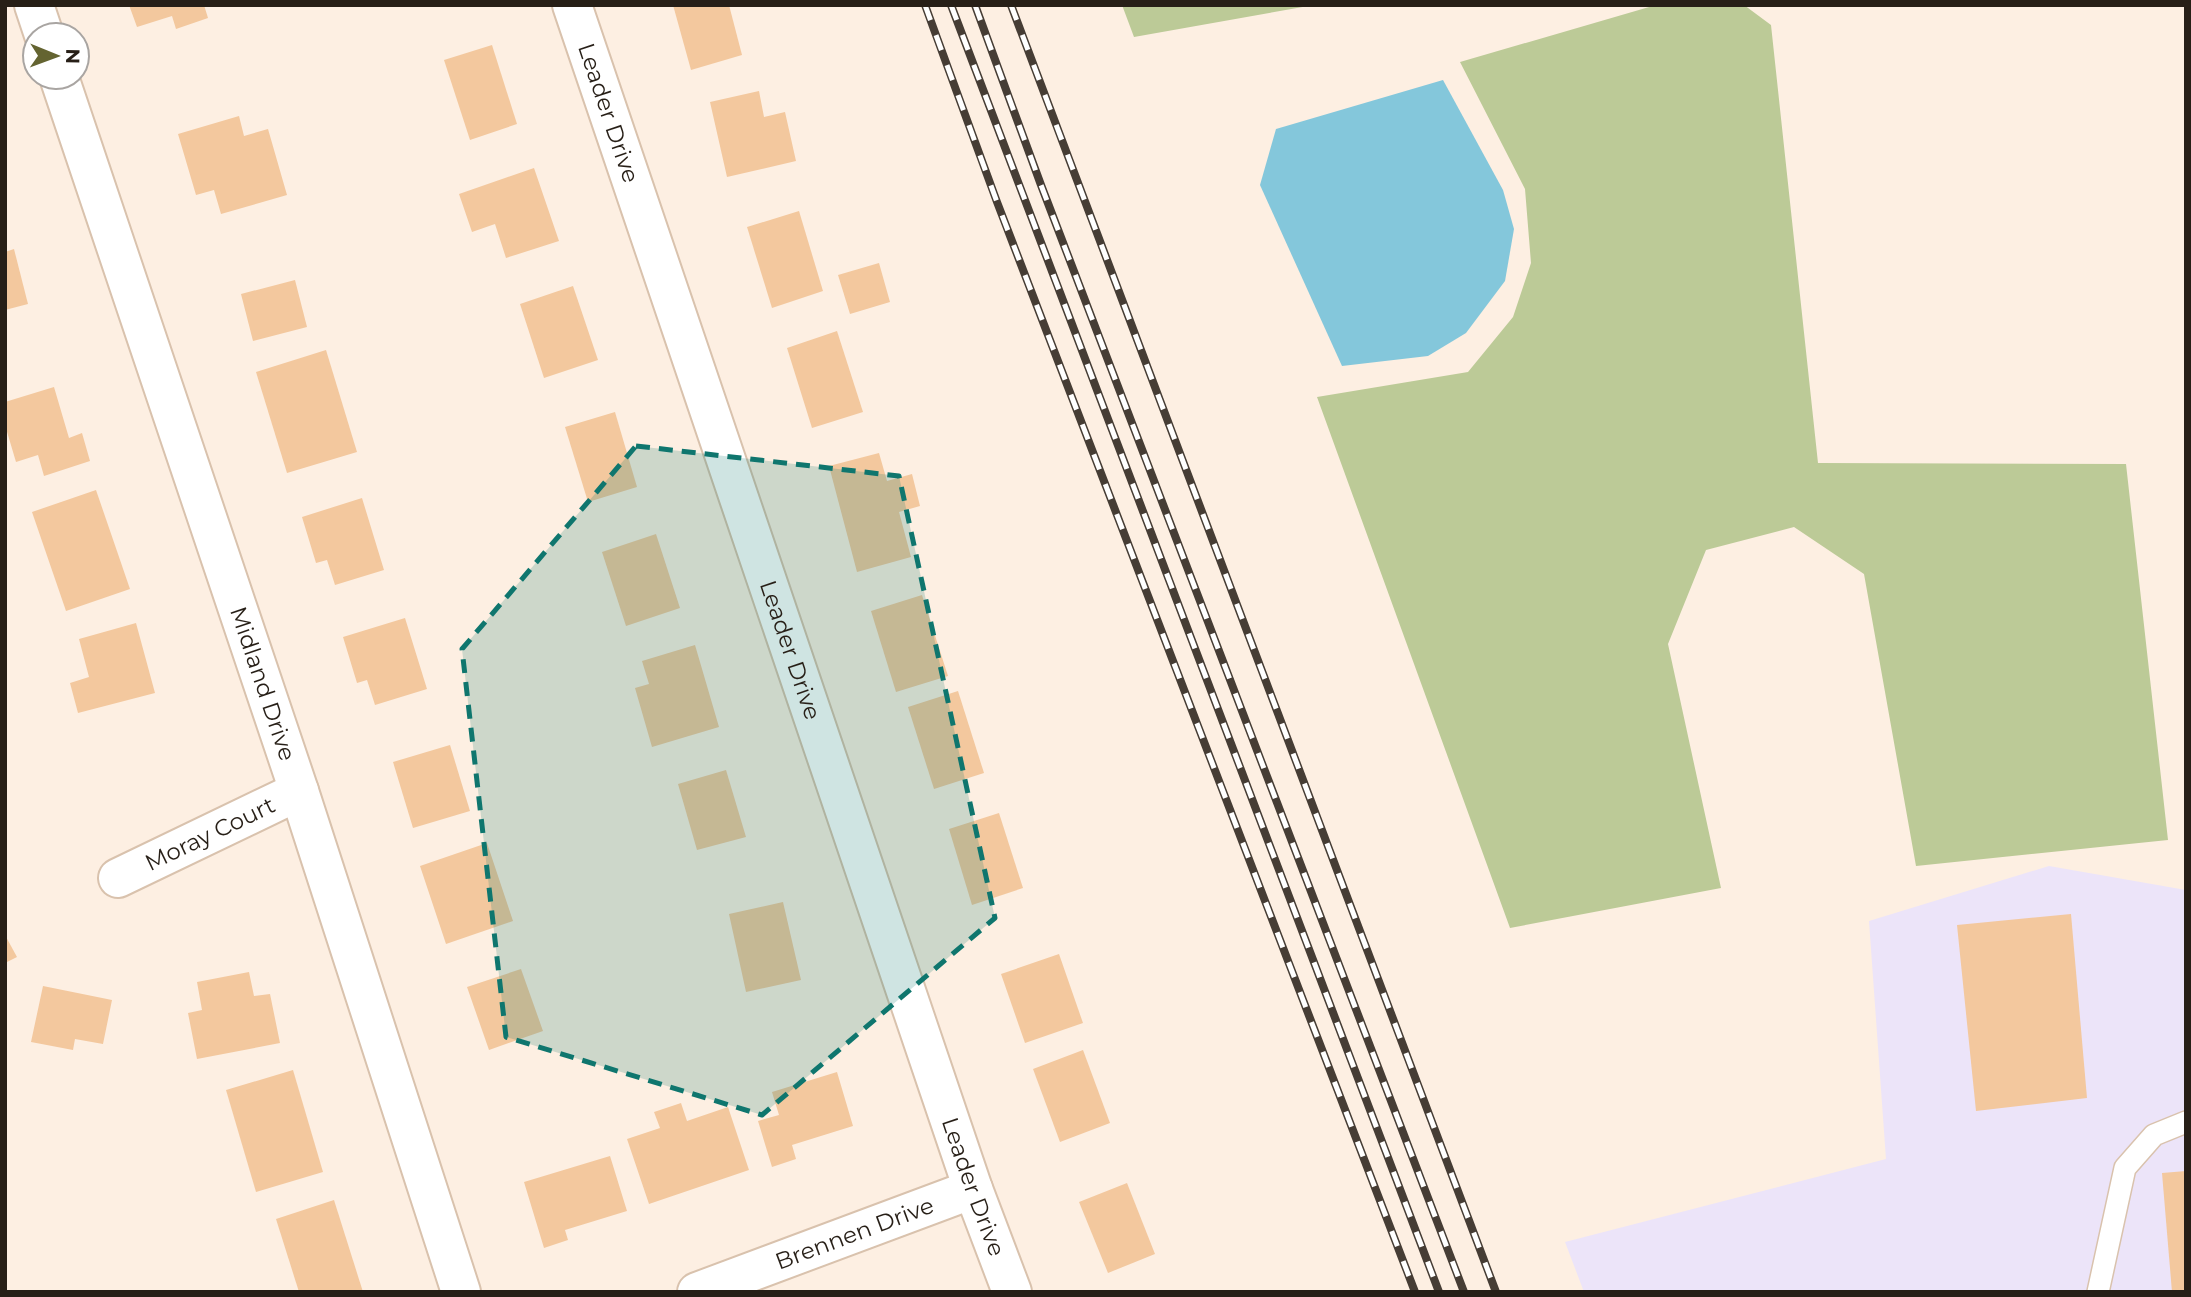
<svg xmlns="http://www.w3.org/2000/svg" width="2191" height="1297" viewBox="0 0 2191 1297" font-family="Montserrat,sans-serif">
<rect width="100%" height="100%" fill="#fdefe2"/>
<path fill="#ece4f9" d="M2049,866l137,24v402h-602l-19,-50 321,-83 -17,-238z"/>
<g fill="#bcca97">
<path d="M1122,5h192l-180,32z"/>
<path d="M1656,5h88l27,20 47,438 308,1 42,376 -252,26 -52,-292 -70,-47 -88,23 -38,94 53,244 -211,40 -193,-531 151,-25 45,-55 18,-54 -6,-74 -65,-127z"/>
</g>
<path fill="#84c7db" d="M1443,80l60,110 11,39 -9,52 -39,52 -38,23 -86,10 -82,-181 16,-56z"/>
<g fill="#f3c89e">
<path d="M129,5h75l4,13 -32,11 -4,-13 -35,11z"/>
<path d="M673,5h56l13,50 -51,15z"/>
<path d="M492,45l25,79 -47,16 -26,-80z"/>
<path d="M759,91l5,26 21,-5 11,49 -69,16 -17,-75z"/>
<path d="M239,116l5,20 24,-7 19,66 -66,19 -7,-24 -18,5 -18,-61z"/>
<path d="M534,168l25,73 -53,17 -11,-34 -23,8 -13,-38z"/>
<path d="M799,211l24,80 -51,17 -25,-81z"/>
<path d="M14,249l14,55 -23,6v-58z"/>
<path d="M879,263l11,39 -40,12 -12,-39z"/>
<path d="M295,280l12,47 -54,14 -12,-47z"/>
<path d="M573,286l25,74 -54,18 -24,-74z"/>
<path d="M837,331l26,81 -51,16 -25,-80z"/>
<path d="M326,350l31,102 -70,21 -31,-101z"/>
<path d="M54,387l15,51 13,-5 8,28 -46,15 -6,-21 -22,7 -11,-37v-23z"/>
<path d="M615,412l22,75 -49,15 -23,-75z"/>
<path d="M879,453l8,28 25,-7 8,32 -21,6 12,45 -54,15 -28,-106z"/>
<path d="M96,490l34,99 -64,22 -34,-99z"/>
<path d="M362,498l22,72 -49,15 -8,-25 -11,3 -14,-46z"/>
<path d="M656,534l24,74 -54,18 -24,-74z"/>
<path d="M922,595l26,81 -52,16 -25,-81z"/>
<path d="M405,618l22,71 -52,16 -8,-25 -10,3 -14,-46z"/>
<path d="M136,623l19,70 -77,20 -8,-30 19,-6 -10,-38z"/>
<path d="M695,645l24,82 -67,20 -17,-59 14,-4 -7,-23z"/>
<path d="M958,691l26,82 -50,16 -26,-82z"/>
<path d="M450,745l20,66 -57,17 -20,-66z"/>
<path d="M726,770l20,67 -49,13 -19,-66z"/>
<path d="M999,813l24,75 -51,17 -23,-76z"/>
<path d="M487,843l26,78 -67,23 -26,-78z"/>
<path d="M783,902l18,78 -55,12 -17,-78z"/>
<path d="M2071,914l16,184 -111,13 -19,-186z"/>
<path d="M5,935l12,22 -12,6z"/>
<path d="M1059,954l24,69 -58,20 -24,-69z"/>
<path d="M521,969l22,62 -54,19 -22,-63z"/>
<path d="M249,972l5,24 16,-2 10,49 -83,16 -9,-46 14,-3 -5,-28z"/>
<path d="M43,986l69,14 -9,44 -28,-5 -2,11 -42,-8z"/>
<path d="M1083,1050l27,73 -50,19 -27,-73z"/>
<path d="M293,1070l30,102 -67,20 -30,-102z"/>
<path d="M837,1072l16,54 -61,19 4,14 -24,8 -14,-46 21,-6 -7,-23z"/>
<path d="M681,1103l6,18 41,-14 21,63 -100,34 -22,-65 33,-11 -6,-16z"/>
<path d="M610,1156l17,55 -62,19 3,10 -24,8 -20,-66z"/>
<path d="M2186,1171v121h-14l-10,-119z"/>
<path d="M1127,1183l28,71 -47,19 -29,-71z"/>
<path d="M334,1200l29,92h-64l-23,-73z"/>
</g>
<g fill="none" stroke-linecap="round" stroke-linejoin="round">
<defs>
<path id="service" d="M2098,1292l27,-124 29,-33 32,-13"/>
<g id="minor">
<path d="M34,5l10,30"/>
<path id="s1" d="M572,5l401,1184 39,103"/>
<path id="s2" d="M59,77l240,714 162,501"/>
<path id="s3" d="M118,878l181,-87"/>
<path id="s4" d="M697,1292l276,-103"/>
</g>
</defs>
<use href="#service" stroke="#d9c2ad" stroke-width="24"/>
<use href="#minor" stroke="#d9c2ad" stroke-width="42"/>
<use href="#service" stroke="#fff" stroke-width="21"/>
<use href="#minor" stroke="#fff" stroke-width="38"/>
<defs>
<g id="rail">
<path d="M925,5l72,197 418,1090"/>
<path d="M951,5l488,1287"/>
<path d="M975,5l66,180 423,1107"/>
<path d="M1011,5l485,1287"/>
</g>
</defs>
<use href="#rail" stroke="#463d35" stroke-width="8"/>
<use href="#rail" stroke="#fff" stroke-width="5" stroke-dasharray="16" stroke-linecap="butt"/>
</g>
<path fill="#0f766e" fill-opacity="0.2" stroke="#0f766e" stroke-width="5" stroke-dasharray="14 9" stroke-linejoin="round" d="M636,446l263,30 96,442 -233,197 -256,-78 -44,-388z"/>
<g text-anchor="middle" stroke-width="6" stroke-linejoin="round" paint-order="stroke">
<g font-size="23" fill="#271f17" stroke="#fff">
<text dy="8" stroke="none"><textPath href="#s1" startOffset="114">Leader Drive</textPath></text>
<text dy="8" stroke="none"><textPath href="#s1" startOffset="681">Leader Drive</textPath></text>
<text dy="8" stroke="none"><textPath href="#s2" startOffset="640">Midland Drive</textPath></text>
<text dy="8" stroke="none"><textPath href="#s3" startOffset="102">Moray Court</textPath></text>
<text dy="8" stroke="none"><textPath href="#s1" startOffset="1248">Leader Drive</textPath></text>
<text dy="8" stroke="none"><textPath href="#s4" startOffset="168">Brennen Drive</textPath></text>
</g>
</g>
<rect width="2191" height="1297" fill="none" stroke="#271f17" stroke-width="14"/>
<g transform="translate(56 56) rotate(91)"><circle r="33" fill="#ffffff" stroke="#a9a5a2" stroke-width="2"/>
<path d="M0-5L12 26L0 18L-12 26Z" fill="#646431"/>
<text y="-10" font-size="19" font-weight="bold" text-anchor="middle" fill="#271f17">N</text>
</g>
</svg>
